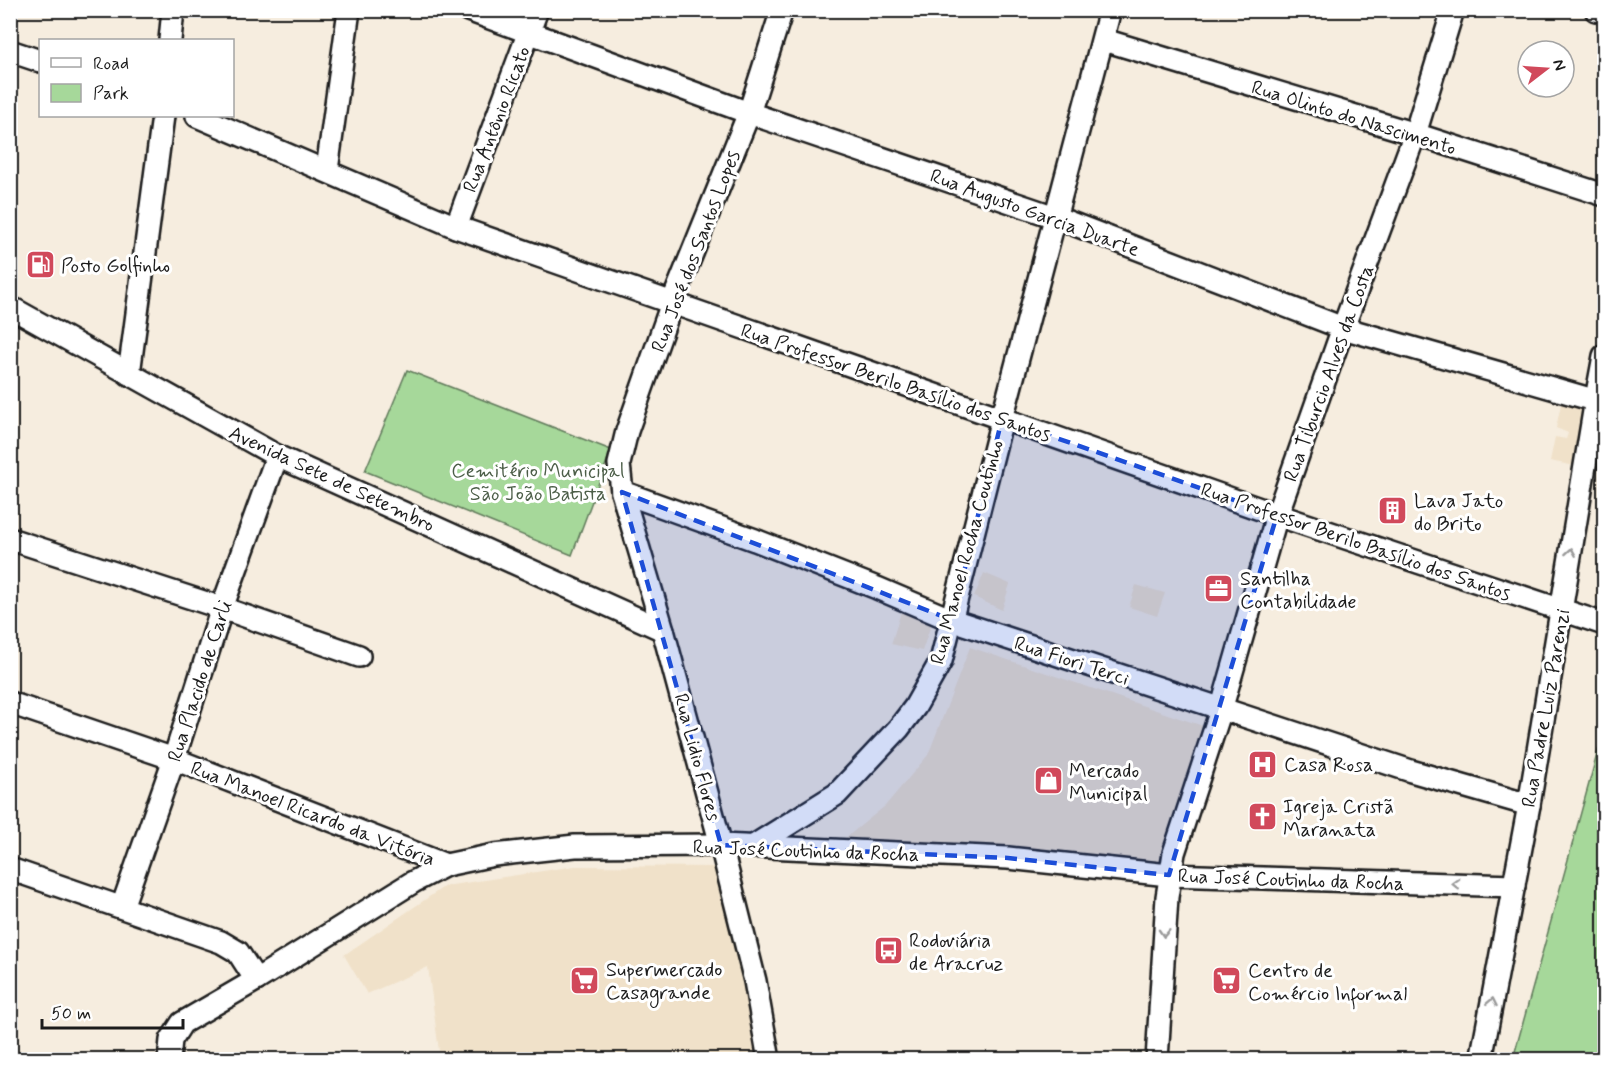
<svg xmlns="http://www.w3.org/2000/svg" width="1615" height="1070" viewBox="0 0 1615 1070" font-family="Mynerve,sans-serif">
<rect width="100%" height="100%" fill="#f6eddf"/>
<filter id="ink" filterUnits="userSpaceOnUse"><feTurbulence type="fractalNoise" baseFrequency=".0167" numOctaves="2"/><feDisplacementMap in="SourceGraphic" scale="12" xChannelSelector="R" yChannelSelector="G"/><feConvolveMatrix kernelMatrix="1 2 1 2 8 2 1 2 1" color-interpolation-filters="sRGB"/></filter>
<g filter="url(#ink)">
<g fill="#f0e1c9">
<path d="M1564,390l26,13 -10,64 -30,-6 5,-24 11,2 2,-6 -12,-5z"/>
<path d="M1604,546v54l-9,-3z"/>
<path d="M984,573l26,11 -8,26 -28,-13z"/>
<path d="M1136,585l29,8 -8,23 -28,-9z"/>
<path d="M901,612l31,10 -10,29 -31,-7z"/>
<path d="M970,647l236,80 -41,137 -322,-24 42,-34 43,-51z"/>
<path d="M575,866l146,1 47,192h-328l-12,-92 -61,27 -23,-39 101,-69z"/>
</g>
<g fill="#a6d89a" stroke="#617a5b" stroke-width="1.5">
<path d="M407,370l204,80 -39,105 -207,-84z"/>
<path d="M1604,729v330h-91z"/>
</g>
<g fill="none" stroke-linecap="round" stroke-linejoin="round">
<defs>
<g id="minor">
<path d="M468,10l281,103 306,104 288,111 261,75"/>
<path d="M1596,10l8,2"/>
<path d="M170,40l3,-30"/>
<path d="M1104,40l311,94 189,61"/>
<path d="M10,51l30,10"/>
<path d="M197,116l259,111 821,288 327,109"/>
<path d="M327,170l22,-160"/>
<path d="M456,227l81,-217"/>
<path d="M10,307l267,149 386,174"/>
<path d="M129,374l34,-258"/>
<path d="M622,492l133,48 122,48 75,32 459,151 118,34"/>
<path d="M10,539l212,69 137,48"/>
<path d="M10,703l164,56 272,106"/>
<path d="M752,847l85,-53 62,-66 16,-21 26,-46 61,-242 108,-409"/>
<path d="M10,869l211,73 17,10 18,28"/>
<path d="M122,907l52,-148 48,-151 55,-152"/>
<path d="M169,1060l2,-20 11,-17 74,-43 157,-98 33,-17 48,-10 81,-9 146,-1 287,13 161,17 345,11"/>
<path d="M769,1060l-14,-79 -34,-136 -58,-215 -41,-138 -3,-28 8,-33 45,-128 77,-190 33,-103"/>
<path d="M1157,1060l10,-163 7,-44 47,-143 56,-195 66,-187 72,-194 38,-124"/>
<path d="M1481,1060l48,-255 67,-406 8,-43"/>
</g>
</defs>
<use href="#minor" stroke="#1c1c1c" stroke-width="26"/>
<use href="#minor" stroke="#fff" stroke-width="21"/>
</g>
<defs><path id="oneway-chevron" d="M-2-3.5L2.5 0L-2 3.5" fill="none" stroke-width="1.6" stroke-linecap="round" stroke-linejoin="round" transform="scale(1.5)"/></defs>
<g stroke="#999">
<use href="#oneway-chevron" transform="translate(1571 552) rotate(-81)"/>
<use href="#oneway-chevron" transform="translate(1456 884) rotate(-178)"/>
<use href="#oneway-chevron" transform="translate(1164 933) rotate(93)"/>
<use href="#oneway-chevron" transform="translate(1492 1002) rotate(-79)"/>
</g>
</g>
<path fill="#1d4ed8" fill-opacity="0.2" stroke="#1d4ed8" stroke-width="4.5" stroke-dasharray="12 8" stroke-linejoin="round" d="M1002,419l275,96 -108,360 -161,-17 -287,-13 -99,-353 330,128z"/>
<defs>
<symbol id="fuel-square" viewBox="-11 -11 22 22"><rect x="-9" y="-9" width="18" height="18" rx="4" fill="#d1495b" stroke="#fff"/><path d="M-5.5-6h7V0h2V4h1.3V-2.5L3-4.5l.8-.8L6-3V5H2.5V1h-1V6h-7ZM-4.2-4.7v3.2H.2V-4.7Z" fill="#fff"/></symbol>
<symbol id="building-square" viewBox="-11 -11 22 22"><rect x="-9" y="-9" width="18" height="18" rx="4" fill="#d1495b" stroke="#fff"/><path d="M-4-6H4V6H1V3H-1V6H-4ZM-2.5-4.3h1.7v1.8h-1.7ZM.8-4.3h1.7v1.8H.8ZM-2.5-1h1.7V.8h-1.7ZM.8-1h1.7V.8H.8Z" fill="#fff"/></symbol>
<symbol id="office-square" viewBox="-11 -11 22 22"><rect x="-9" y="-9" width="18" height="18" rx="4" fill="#d1495b" stroke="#fff"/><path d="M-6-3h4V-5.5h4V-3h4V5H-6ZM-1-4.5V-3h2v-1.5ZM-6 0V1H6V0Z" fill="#fff"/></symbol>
<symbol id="hospital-square" viewBox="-11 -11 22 22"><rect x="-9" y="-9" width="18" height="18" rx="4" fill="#d1495b" stroke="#fff"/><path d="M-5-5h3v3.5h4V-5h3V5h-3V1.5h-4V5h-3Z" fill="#fff"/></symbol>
<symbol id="shop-square" viewBox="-11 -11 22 22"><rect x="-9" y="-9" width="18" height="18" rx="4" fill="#d1495b" stroke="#fff"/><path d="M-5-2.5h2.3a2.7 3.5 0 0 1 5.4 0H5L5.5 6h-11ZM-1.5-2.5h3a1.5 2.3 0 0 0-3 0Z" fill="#fff"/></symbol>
<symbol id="church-square" viewBox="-11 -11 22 22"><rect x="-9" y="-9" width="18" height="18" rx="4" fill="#d1495b" stroke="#fff"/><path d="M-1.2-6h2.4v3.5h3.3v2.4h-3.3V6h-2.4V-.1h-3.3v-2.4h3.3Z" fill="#fff"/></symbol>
<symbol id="bus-square" viewBox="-11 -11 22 22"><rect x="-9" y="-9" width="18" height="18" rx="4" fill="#d1495b" stroke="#fff"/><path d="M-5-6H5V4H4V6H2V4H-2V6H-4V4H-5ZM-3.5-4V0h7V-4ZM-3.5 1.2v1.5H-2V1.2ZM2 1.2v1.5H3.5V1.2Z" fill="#fff"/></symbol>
<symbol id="supermarket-square" viewBox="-11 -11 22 22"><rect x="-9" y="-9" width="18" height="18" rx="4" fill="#d1495b" stroke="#fff"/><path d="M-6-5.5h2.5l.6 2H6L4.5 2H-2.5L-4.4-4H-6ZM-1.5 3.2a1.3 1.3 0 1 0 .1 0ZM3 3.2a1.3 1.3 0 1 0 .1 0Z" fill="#fff"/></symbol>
</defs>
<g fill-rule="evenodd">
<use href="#fuel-square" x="24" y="248" width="33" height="33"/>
<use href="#building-square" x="1376" y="494" width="33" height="33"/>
<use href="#office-square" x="1202" y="572" width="33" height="33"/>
<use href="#hospital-square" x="1246" y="748" width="33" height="33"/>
<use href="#shop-square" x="1032" y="764" width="33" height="33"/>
<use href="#church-square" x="1246" y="800" width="33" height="33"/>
<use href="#bus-square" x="872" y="934" width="33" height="33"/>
<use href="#supermarket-square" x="568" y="964" width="33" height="33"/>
<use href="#supermarket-square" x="1210" y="964" width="33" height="33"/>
</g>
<g text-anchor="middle" stroke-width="6" stroke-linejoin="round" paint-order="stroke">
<g font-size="20" fill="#1c1c1c" stroke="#fff">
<text transform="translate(1354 117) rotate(17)" y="7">Rua Olinto do Nascimento</text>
<text transform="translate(496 119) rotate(-69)" y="7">Rua Antônio Ricato</text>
<text transform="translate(1035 212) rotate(20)" y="7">Rua Augusto Garcia Duarte</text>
<text transform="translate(695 251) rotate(-69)" y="7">Rua José dos Santos Lopes</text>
<text transform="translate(1328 373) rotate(-70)" y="7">Rua Tiburcio Alves da Costa</text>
<text transform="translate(896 382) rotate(19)" y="7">Rua Professor Berilo Basílio dos Santos</text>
<text transform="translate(332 478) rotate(25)" y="7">Avenida Sete de Setembro</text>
<text transform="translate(1356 541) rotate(19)" y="7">Rua Professor Berilo Basílio dos Santos</text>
<text transform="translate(966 552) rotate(-75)" y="7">Rua Manoel Rocha Coutinho</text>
<text transform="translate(1072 660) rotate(18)" y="7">Rua Fiori Terci</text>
<text transform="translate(199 681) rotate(-72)" y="7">Rua Placido de Carli</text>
<text transform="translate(1545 708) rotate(-80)" y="7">Rua Padre Luiz Parenzi</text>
<text transform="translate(698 757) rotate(75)" y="7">Rua Lidio Flores</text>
<text transform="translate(313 813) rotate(21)" y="7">Rua Manoel Ricardo da Vitória</text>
<text transform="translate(806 850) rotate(2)" y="7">Rua José Coutinho da Rocha</text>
<text transform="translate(1291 879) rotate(2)" y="7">Rua José Coutinho da Rocha</text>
</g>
<g font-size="20" fill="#1c1c1c" stroke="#fff" text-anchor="start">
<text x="61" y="272">Posto Golfinho</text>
<text x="1414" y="507">Lava Jato<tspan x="1414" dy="23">do Brito</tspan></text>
<text x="1240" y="585">Santilha<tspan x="1240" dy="23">Contabilidade</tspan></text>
<text x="1284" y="771">Casa Rosa</text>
<text x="1069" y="777">Mercado<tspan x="1069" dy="23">Municipal</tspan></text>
<text x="1283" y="813">Igreja Cristã<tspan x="1283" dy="23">Maranata</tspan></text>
<text x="909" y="947">Rodoviária<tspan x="909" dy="23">de Aracruz</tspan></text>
<text x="606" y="976">Supermercado<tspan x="606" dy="23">Casagrande</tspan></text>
<text x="1248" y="977">Centro de<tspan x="1248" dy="23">Comércio Informal</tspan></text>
</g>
<g font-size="20" fill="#4c5e48" stroke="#fff">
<text x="538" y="477">Cemitério Municipal<tspan x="538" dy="23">São João Batista</tspan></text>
</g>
</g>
<rect width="1615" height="1070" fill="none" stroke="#fff" stroke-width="36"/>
<rect x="18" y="18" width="1579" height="1034" fill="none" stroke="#1c1c1c" stroke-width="2" filter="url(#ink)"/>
<rect x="39" y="39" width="195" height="78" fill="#ffffff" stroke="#a4a4a4" stroke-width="1.5"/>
<rect x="51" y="58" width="30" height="9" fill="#ffffff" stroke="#a4a4a4" stroke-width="1.5"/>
<text x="93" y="69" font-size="18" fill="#1c1c1c">Road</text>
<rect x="51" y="84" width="30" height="18" fill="#a6d89a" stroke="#a4a4a4" stroke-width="1.5"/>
<text x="93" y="99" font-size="18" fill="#1c1c1c">Park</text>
<g transform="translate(1546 69) rotate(73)"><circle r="28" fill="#ffffff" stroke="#a4a4a4" stroke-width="1.5"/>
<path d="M0-4.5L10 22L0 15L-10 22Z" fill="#d1495b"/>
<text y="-9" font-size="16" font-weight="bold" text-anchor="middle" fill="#1c1c1c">N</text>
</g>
<path d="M42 1019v9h141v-9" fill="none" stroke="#1c1c1c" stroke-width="3"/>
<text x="51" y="1019" font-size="18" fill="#1c1c1c" stroke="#ffffff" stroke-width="4.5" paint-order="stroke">50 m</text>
</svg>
